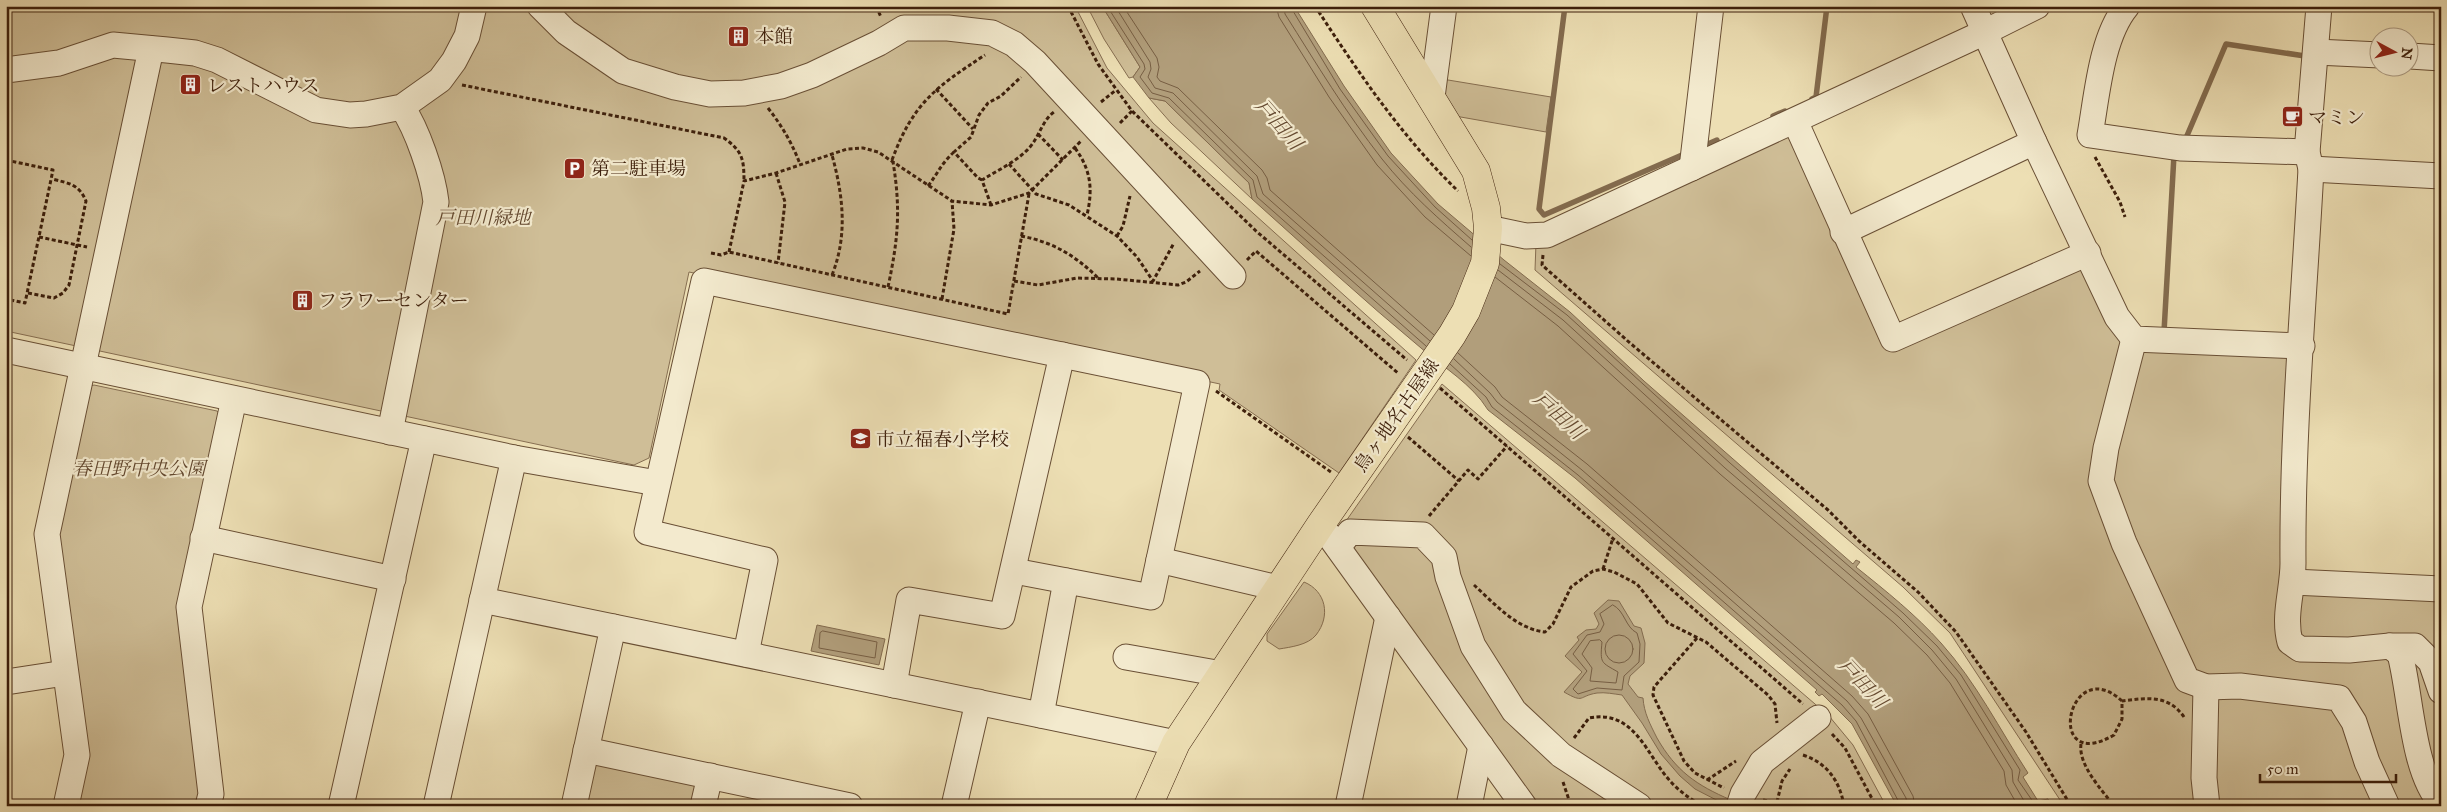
<svg xmlns="http://www.w3.org/2000/svg" width="2447" height="812" viewBox="0 0 2447 812" font-family="'IM FELL Great Primer','Noto Serif JP',serif">
<rect width="100%" height="100%" fill="#eddfb4"/>
<filter id="stains"><feTurbulence type="fractalNoise" baseFrequency=".004" numOctaves="4"/><feColorMatrix values="0 0 0 0 .2 0 0 0 0 .09 0 0 0 0 .02 0 0 0 .5 -.17"/></filter>
<radialGradient id="worn" r=".72"><stop offset=".6" stop-color="#630" stop-opacity="0"/><stop offset="1" stop-color="#630" stop-opacity=".3"/></radialGradient>
<g fill="#cfbe97" stroke="#866e51">
<path d="M6,6h1069l32,62 46,55 263,237 -77,113 -120,-83 1,-6 -531,-112 -40,186 -15,7 -628,-134z"/>
<path d="M1087,6h15l38,61 -7,10 -4,1 -25,-39z"/>
<path d="M1442,79l109,18 -5,35 -91,-16 -15,-21z"/>
<path d="M1149,98l16,3 84,82 3,16 -81,-76z"/>
<path d="M1778,134l13,3 96,211 201,-88 35,84 175,8 -14,237 157,10v207h-377l-114,-173 -47,-46 -368,-317 1,-27z"/>
<path d="M1442,384l387,332 24,29 33,61h-351l-196,-275z"/>
<path d="M94,385l123,26 4,5 -42,192 23,198h-125l-21,-271 29,-147z"/>
<path d="M1304,582c22,9 27,34 12,53 -8,10 -25,12 -37,14l-12,-8v-7z"/>
<path d="M601,762l92,21 3,7 -3,16h-110l9,-39z"/>
</g>
<g fill="#b19e7b" stroke="#836b4e">
<path d="M1102,6h192l50,80 47,67 47,51 66,56 66,52 74,69 209,183 3,-4 4,2 -4,5c30,24 60,48 85,76 35,39 59,87 87,130l-5,4 15,24 10,-2 4,7h-155l-45,-82 -30,-30 -3,2 -4,-4 2,-2 -242,-212 -87,-68c-16,-26 -44,-42 -67,-62 -58,-48 -113,-99 -169,-149l-3,-16 -84,-82 -16,-3 -16,-21 7,-10z"/>
<path d="M1608,600l11,1 15,25 7,2 4,15 -1,20 -14,13 -2,8 10,13 5,1c1,15 7,26 14,40 19,33 39,47 74,62l-3,6 -33,-17 -15,-13 -19,-22 -19,-31 -20,-28c-8,-1 -17,-3 -25,-2 -19,3 -12,11 -33,-1l18,-20 -17,-16 14,-16 -2,-3 9,-7 10,-1 3,-5 -5,-11z"/>
<path d="M817,625l68,14 -6,26 -68,-14z"/>
</g>
<g fill="none" stroke-linecap="round" stroke-linejoin="round">
<g stroke="#775e43" stroke-width="1">
<path d="M1107,6l37,58 1,5 -5,8 12,16 17,5 84,82 4,17 169,149"/>
<path d="M1115,6l35,56 1,7 -3,8 7,11 18,5 84,83 6,18 167,147"/>
<path d="M1123,6l34,52 2,9 -2,10 3,4 18,7 84,82 5,8 3,12 164,145"/>
<path d="M1276,6l3,11 50,80 48,68 48,52 46,39"/>
<path d="M1284,6l1,8c31,49 61,99 97,145 26,33 58,61 89,88"/>
<path d="M1290,6l50,83 48,67 47,51 37,33"/>
<path d="M1500,264l67,51 163,148 173,150 34,33 24,29 59,95 -2,10 18,26"/>
<path d="M1498,270l65,50 162,148 174,149 33,33 24,29 56,91 1,12 14,24"/>
<path d="M1495,277l63,49 162,148 174,149 33,32 23,28 54,88 2,14 12,21"/>
<path d="M1458,353l37,34 7,10 85,67 265,232 16,18 45,82 2,10"/>
<path d="M1454,359l36,34 7,9 85,68 265,231 14,17 45,80 1,8"/>
<path d="M1450,364l36,33 6,10 86,68 264,230 14,16 45,85"/>
<path d="M1613,605c12,6 12,22 24,28l3,11 -1,18 -15,14 -2,14 -25,-2 -19,6 -5,-5 14,-18 -14,-17 14,-19 13,-3 4,-8 -4,-10z"/>
<path d="M823,631l54,11 -2,16 -56,-10 1,-15z"/>
<circle cx="1619" cy="649" r="14"/>
<path d="M1600,640l2,2c-2,22 -1,20 16,30l-2,11 -26,-2 2,-13 -10,-14 8,-13z"/>
</g>
<g stroke="#836b4e" stroke-width="5.5">
<path d="M1565,6l-26,203 5,6 138,-60"/>
<path d="M1812,99l4,-2 11,-91"/>
<path d="M1773,116l12,-5"/>
<path d="M2186,138l40,-94 79,12v-3"/>
<path d="M1701,147l16,-7"/>
<path d="M2164,332l10,-177"/>
</g>
<defs>
<g id="minor">
<path d="M540,6l26,26 57,39 52,16 35,7 34,-1 37,-7 31,-11 67,-32 25,-15h44l44,5 22,11 21,18 198,214"/>
<path d="M1973,6l61,136 83,175 17,22 168,7"/>
<path d="M2127,6c-26,31 -30,90 -37,129l90,13 127,4"/>
<path d="M2319,6l-12,146 4,17c-7,131 -19,263 -18,394 0,27 -10,52 -3,79l10,7 49,1 41,-4h25l16,16 10,29"/>
<path d="M2316,52l64,3"/>
<path d="M2410,56l31,2"/>
<path d="M6,70l53,-7 54,-18 54,5 28,3 22,7 99,50 34,5 16,-1 36,-7 38,-27 14,-19 13,-25 7,-30"/>
<path d="M1432,97l12,-91"/>
<path d="M1795,121l98,218 195,-86"/>
<path d="M1692,168l19,-162"/>
<path d="M2311,169l130,7"/>
<path d="M1488,228l38,8 21,-1 438,-203 52,-26"/>
<path d="M1843,232l191,-90"/>
<path d="M2134,339l-28,109 -5,33 23,62 63,137 19,7 34,-1 99,12 15,24 13,40 20,44"/>
<path d="M6,350l508,108 143,25"/>
<path d="M390,432l46,-230c-3,-27 -19,-73 -34,-95"/>
<path d="M1328,534l196,272"/>
<path d="M203,538l190,41"/>
<path d="M1338,547l12,-15 73,3 21,22 4,20 25,69 41,65 47,44 78,51"/>
<path d="M1159,560l119,28"/>
<path d="M2293,582l148,7"/>
<path d="M482,600l694,143"/>
<path d="M2390,646l10,8c11,41 12,117 41,149"/>
<path d="M746,654l19,-94 -118,-28 57,-251 493,102 -46,214 -137,-26"/>
<path d="M1126,657l96,17"/>
<path d="M6,682l59,-9"/>
<path d="M894,685l15,-85 93,16 60,-261"/>
<path d="M2206,687l-2,91 3,28"/>
<path d="M1041,715l25,-134"/>
<path d="M586,750l264,56"/>
<path d="M66,806l11,-51 -30,-221 104,-485"/>
<path d="M208,806l3,-12 -22,-187 45,-208"/>
<path d="M341,806l83,-367"/>
<path d="M436,806l78,-348"/>
<path d="M574,806l39,-179"/>
<path d="M703,806l7,-30"/>
<path d="M954,806l24,-104"/>
<path d="M1348,806l40,-189"/>
<path d="M1469,806l12,-60"/>
<path d="M1739,806l4,-12 19,-32 56,-44"/>
</g>
<path id="major" d="M1148,806l28,-63 145,-219 131,-189 14,-24 19,-48 3,-35 -2,-20 -10,-37 -101,-165"/>
</defs>
<use href="#minor" stroke="#694f35" stroke-width="27"/>
<use href="#major" stroke="#3d1f0b" stroke-width="29"/>
<g stroke="#3d1f0b" stroke-width="3" stroke-dasharray="4 2.5" stroke-linecap="butt">
<path d="M876,6l5,11"/>
<path d="M1068,6l30,58 34,47 124,120 151,129"/>
<path d="M1315,6c43,66 86,130 143,185"/>
<path d="M462,85l262,53c18,13 20,20 20,43"/>
<path d="M936,89l37,40"/>
<path d="M1101,102l15,-12"/>
<path d="M768,108c14,18 24,35 32,56"/>
<path d="M1120,123l12,-12"/>
<path d="M1038,134l25,26"/>
<path d="M1075,148c16,22 18,41 12,67"/>
<path d="M2095,157l25,45 5,15"/>
<path d="M6,160l47,10 -28,133 -19,-4"/>
<path d="M892,160c21,-57 44,-73 93,-105"/>
<path d="M1009,164l27,30 33,11 48,31 20,21 16,24 21,-38"/>
<path d="M776,173l9,29 -7,61"/>
<path d="M982,180l-4,-2 -24,-26 17,-15 8,-22 9,-12 13,-7 20,-19"/>
<path d="M928,186c10,-13 13,-22 26,-34"/>
<path d="M991,205l-9,-25c16,-10 36,-19 48,-33 10,-12 12,-26 24,-35"/>
<path d="M1021,236c32,6 55,20 77,42"/>
<path d="M1117,236l6,-10 7,-30"/>
<path d="M39,237l48,10"/>
<path d="M729,252l15,-71 32,-8 71,-24 16,-1 15,4 74,49 39,4 38,-12 52,-52"/>
<path d="M711,253l10,2 8,-3 279,62 21,-120"/>
<path d="M1543,255l-1,10 88,78 198,167 31,31 59,51 38,40 70,100 45,74"/>
<path d="M1247,260l9,-9 143,123"/>
<path d="M832,275c16,-40 11,-80 0,-120"/>
<path d="M1014,281l24,4 39,-7 39,1 62,6 8,-3 14,-11"/>
<path d="M888,287c10,-47 13,-77 5,-125"/>
<path d="M28,293l26,5 9,-5 6,-8 17,-84c-7,-17 -18,-18 -34,-22"/>
<path d="M942,299l12,-70 -2,-28"/>
<path d="M1440,388l363,316"/>
<path d="M1216,391l115,81"/>
<path d="M1408,437l51,44"/>
<path d="M1429,516l39,-46 10,9 29,-33"/>
<path d="M1603,569l10,-31"/>
<path d="M1474,585c20,18 42,44 71,47l8,-8 18,-37 22,-16 10,-2 11,3 23,12 31,39 38,19 62,53 7,9 2,19"/>
<path d="M1697,638l-43,49 -1,8 31,66 11,12 29,15"/>
<path d="M2122,701c-54,-50 -79,75 -8,34l8,-16v-18c24,-3 46,-7 62,16"/>
<path d="M1832,734l13,14 31,58"/>
<path d="M1574,738l15,-20c46,-9 57,37 82,64 9,10 20,17 31,24"/>
<path d="M2081,744c-3,21 21,46 33,62"/>
<path d="M1803,755c24,8 37,26 41,51"/>
<path d="M1707,780l29,-19"/>
<path d="M1563,782l8,24"/>
<path d="M1763,800l29,6"/>
<path d="M1777,802l5,-21 8,-12"/>
</g>
<use href="#minor" stroke="#f3eace" stroke-width="25"/>
<use href="#major" stroke="#eddfb4" stroke-width="28"/>
</g>
<defs>
<symbol id="building-square" viewBox="-11 -11 22 22"><rect x="-9" y="-9" width="18" height="18" rx="4" fill="#8f2418" stroke="#f3eace"/><path d="M-4-6H4V6H1V3H-1V6H-4ZM-2.5-4.3h1.7v1.8h-1.7ZM.8-4.3h1.7v1.8H.8ZM-2.5-1h1.7V.8h-1.7ZM.8-1h1.7V.8H.8Z" fill="#fff"/></symbol>
<symbol id="cafe-square" viewBox="-11 -11 22 22"><rect x="-9" y="-9" width="18" height="18" rx="4" fill="#8f2418" stroke="#f3eace"/><path d="M-5.5-4.5H6V0H3Q3 3.5 0 3.5H-2.5Q-5.5 3.5-5.5 0ZM3-3.2v2h1.7v-2ZM-6 4.5H4V6H-6Z" fill="#fff"/></symbol>
<symbol id="parking-square" viewBox="-11 -11 22 22"><rect x="-9" y="-9" width="18" height="18" rx="4" fill="#8f2418" stroke="#f3eace"/><path d="M-3.5-5.5H1a3.5 3.5 0 0 1 0 7H-1V5.5H-3.5ZM-1-3.4V-.6H.8a1.4 1.4 0 0 0 0-2.8Z" fill="#fff"/></symbol>
<symbol id="school-square" viewBox="-11 -11 22 22"><rect x="-9" y="-9" width="18" height="18" rx="4" fill="#8f2418" stroke="#f3eace"/><path d="M0-5L7-2L0 1L-7-2ZM-4 1L0 2.5L4 1V4Q0 6-4 4Z" fill="#fff"/></symbol>
</defs>
<g fill-rule="evenodd">
<use href="#building-square" x="726" y="24" width="25" height="25"/>
<use href="#building-square" x="178" y="72" width="25" height="25"/>
<use href="#cafe-square" x="2280" y="104" width="25" height="25"/>
<use href="#parking-square" x="562" y="156" width="25" height="25"/>
<use href="#building-square" x="290" y="288" width="25" height="25"/>
<use href="#school-square" x="848" y="426" width="25" height="25"/>
</g>
<g text-anchor="middle" stroke-width="4.5" stroke-linejoin="round" paint-order="stroke">
<g font-size="19" fill="#3d1f0b" stroke="#f3eace" text-anchor="start">
<text x="755" y="43">本館</text>
<text x="207" y="92">レストハウス</text>
<text x="2308" y="124">マミン</text>
<text x="591" y="175">第二駐車場</text>
<text x="318" y="307">フラワーセンター</text>
<text x="876" y="446">市立福春小学校</text>
</g>
<g font-size="19" font-style="italic" fill="#62472e" stroke="#f3eace">
<text x="483" y="224">戸田川緑地</text>
<text x="139" y="475">春田野中央公園</text>
</g>
<g font-size="19" fill="#3d1f0b" stroke="#f3eace">
<text transform="translate(1396 415) rotate(-55)" y="7">鳥ヶ地名古屋線</text>
</g>
<g font-size="20" font-style="italic" fill="#664b32" stroke="#f3eace">
<text transform="translate(1279 124) rotate(49)" y="7">戸田川</text>
<text transform="translate(1559 415) rotate(42)" y="7">戸田川</text>
<text transform="translate(1863 683) rotate(47)" y="7">戸田川</text>
</g>
</g>
<rect width="2447" height="812" fill="none" stroke="#eddfb4" stroke-width="25"/>
<rect x="8" y="8" width="2432" height="797" fill="none" stroke="#3d1f0b" stroke-width="2.5"/>
<rect x="12" y="12" width="2422" height="787" fill="none" stroke="#3d1f0b"/>
<g transform="translate(2394 52) rotate(97)"><circle r="24" fill="#f3eace" stroke="#aa9980"/>
<path d="M0-4L9 19L0 12L-9 19Z" fill="#8f2418"/>
<text y="-8" font-size="14" font-weight="bold" text-anchor="middle" fill="#3d1f0b">N</text>
</g>
<path d="M2260 774v8h136v-8" fill="none" stroke="#3d1f0b" stroke-width="2.5"/>
<text x="2267" y="774" font-size="15" fill="#3d1f0b" stroke="#f3eace" stroke-width="4" paint-order="stroke">50 m</text>
<rect width="100%" height="100%" filter="url(#stains)"/>
<rect width="100%" height="100%" fill="url(#worn)"/>
</svg>
